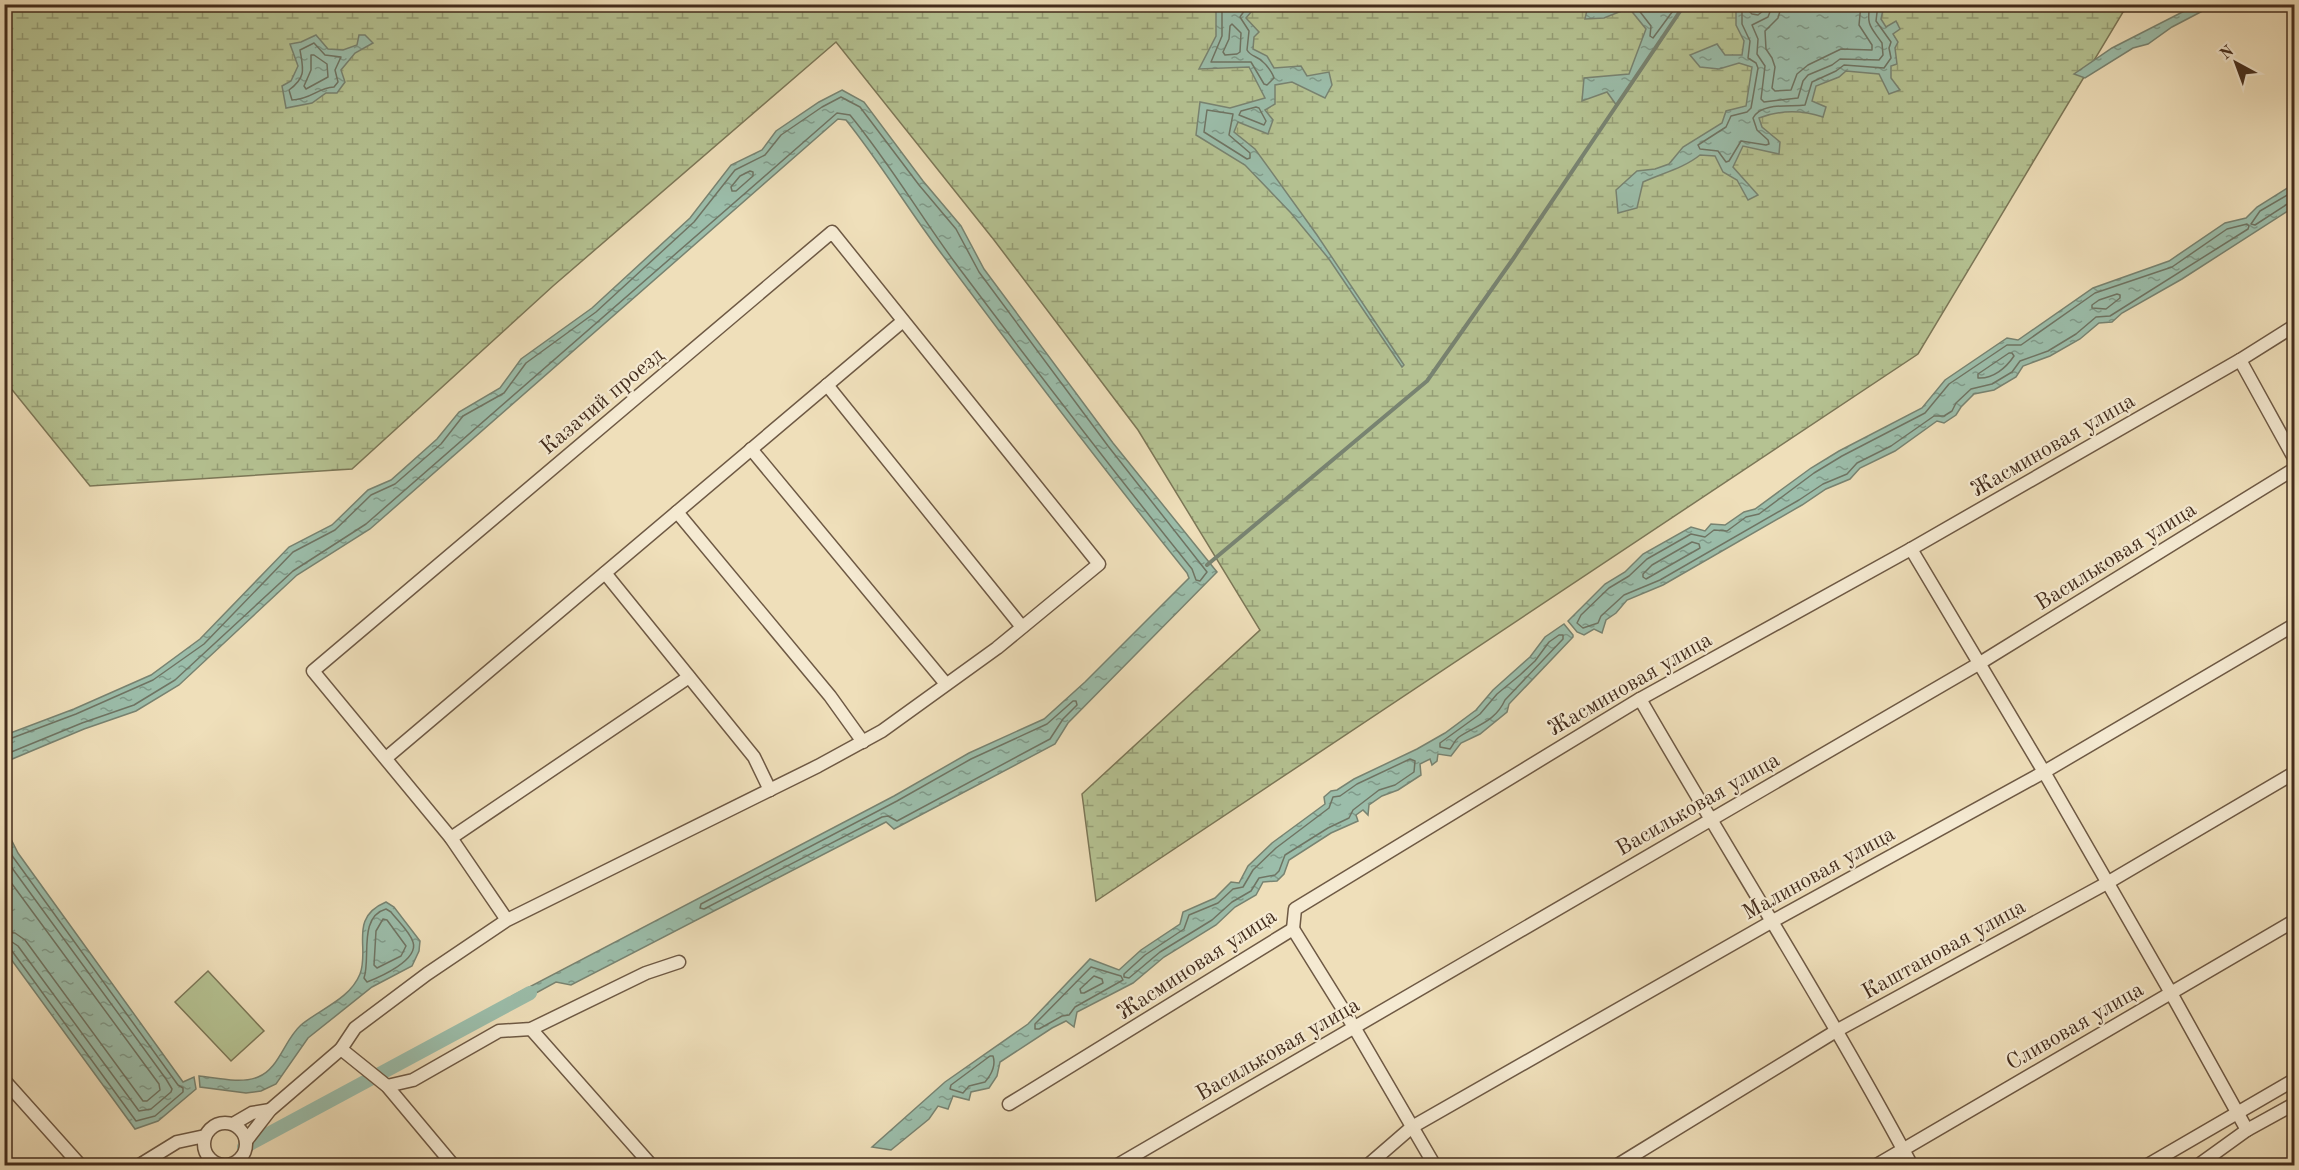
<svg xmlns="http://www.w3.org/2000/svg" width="2299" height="1170" viewBox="0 0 2299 1170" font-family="'Old Standard TT',serif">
<defs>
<pattern id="wetland-marsh" width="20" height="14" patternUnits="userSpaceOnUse" patternTransform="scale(1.5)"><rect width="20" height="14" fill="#b5c292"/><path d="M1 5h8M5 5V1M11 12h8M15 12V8" fill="none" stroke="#959e76"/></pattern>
<pattern id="water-ripples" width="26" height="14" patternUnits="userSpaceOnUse" patternTransform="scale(1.5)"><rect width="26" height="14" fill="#9bbdaa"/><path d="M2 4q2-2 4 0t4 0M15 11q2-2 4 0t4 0" fill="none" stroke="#809a8a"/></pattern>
</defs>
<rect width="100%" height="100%" fill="#efdfba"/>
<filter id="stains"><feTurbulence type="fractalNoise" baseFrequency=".00333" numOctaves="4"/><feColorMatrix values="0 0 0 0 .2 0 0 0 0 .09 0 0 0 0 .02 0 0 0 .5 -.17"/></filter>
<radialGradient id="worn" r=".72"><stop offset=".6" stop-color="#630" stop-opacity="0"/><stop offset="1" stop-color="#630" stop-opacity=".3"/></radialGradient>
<path fill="url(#wetland-marsh)" stroke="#7c7757" stroke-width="1.5" d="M4,5h2134l-15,7 -205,342 -822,547 -14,-107 178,-164 -122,-200 -144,-190 -158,-198 -283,244 -201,183 -262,17 -85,-105z"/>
<path fill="#b5c292" stroke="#7c7757" stroke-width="1.5" d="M208,971l56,60 -33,30 -56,-59z"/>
<g fill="url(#water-ripples)" stroke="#788371" stroke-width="1.5">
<path d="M2198,4l16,1 -42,22 -24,17 -15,4 -48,30 -11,-4 38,-26z"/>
<path d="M1216,5h41l-11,13 13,14 -5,5 -1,12 14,7 7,12 27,-2 6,10 22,-4 3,13 -7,13 -33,-16 -17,3v19l-10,6 8,10 -5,14 -30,-12 -4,10 21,17 62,86 87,130 -2,2 -73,-108 -38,-46 -46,-48 -49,-30 4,-33 30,6 35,-10 -16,-31 -50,2 17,-33z"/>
<path d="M1588,5h97l-68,101 -10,-14 -25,9 2,-23 45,-4 17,-45 -17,-21 -25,10 -19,1z"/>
<path d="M1762,5h122l-3,14 5,8 10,-6 4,8 -7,5 5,8 -3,6 2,16 -6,2v12l9,12 -11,4 -10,-20 -33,-3 -7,6 -23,9 -4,15 14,6 -3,10c-21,-7 -43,-7 -64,1l3,9 18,15 -1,12 -36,-8 -10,21 25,28 -10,5 -11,-20 -14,-8 -8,-16 -15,-1c-16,13 -37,18 -57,27l-6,26 -19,5 -2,-23 21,-19 18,-2 14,-5 14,-17 39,-24 4,-12 20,-5 6,-39 -13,-4 -20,6 -19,-2 -10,-12 27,-11 8,11h17l2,-14 -8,-16v-20h15l4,4z"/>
<path d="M316,35l12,14 15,1 14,-5 2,-10h6l8,8 -18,10 -14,17 4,12 -8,11h-11l-14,10 -26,5 -4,-22 9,-5 7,-15 -8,-22 11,-2z"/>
<path d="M842,90l22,12 59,79 38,45 23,43 129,174 104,129 -149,151 -13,21 -161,85 -8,-7 -315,163 -15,-3 -40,22 -4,-8 382,-200 75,-43 75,-34 41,-37 104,-104 -2,-5c-85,-106 -168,-215 -249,-324 -32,-43 -59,-88 -92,-129l-8,-1 -468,410 -73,46 -118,110 -43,26 -52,18 -79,33v-27l69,-26 77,-34 49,-36 89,-92 43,-22 36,-35 23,-10 46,-41 22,-27 41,-24 21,-29 71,-51 98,-90 41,-53 31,-15 14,-19 43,-29z"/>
<path d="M2294,184v23l-112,72 -60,34 -10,9 -13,1 -19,16 -30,17 -27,10 -7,11 -22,13 -20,4 -13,13 -5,8 -12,8 -7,-2 -42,30 -35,17 -10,11 -24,10 -24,16 -139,80 -36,15 -11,13 -10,7 -4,13 -8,-4 -10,6 -7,-3 -9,-11 37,-37 20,-12 18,-18 48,-27 14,4 6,-7 14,1 19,-13 11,-3 56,-41 28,-17 83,-43 23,-28 62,-42 11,2 75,-52 76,-27 56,-38 21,-5 11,-11z"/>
<path d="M1564,624l9,11v2l-64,67 -2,8 -27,22 -19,9 -10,13 -13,-2 -1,7 -5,4 -2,-6 -10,5 1,11 -23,15 -16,6 -13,9 -1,10 -5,-5 -7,5 2,6 -27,12 -42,27 -5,14 -7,7 -14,1 -7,13 -21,12 -19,18 -52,32 -31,26 -56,29 -3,15 -8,-6 -14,7 -52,34 -3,14 -8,12 -18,4 -2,8 -16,-4 -5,13 -10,-3 -9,13 -38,31 -19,-3 73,-65 83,-58 62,-65 29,11 22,-20 39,-26 3,-12 32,-14 16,-16 8,1 9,-17 24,-23 53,-39 -1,-7 7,-6 6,-1 17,-11 63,-30 28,-16 31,-23 17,-20 37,-33 15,-20z"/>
<path d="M5,827l13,26 165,229 11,-5 2,12 -38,32 -23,8 -130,-178z"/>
<path d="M386,902l8,5 26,34 -1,10 -7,15 -40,21 -64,51 -32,46 -15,7 -15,2 -46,-6 -1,-11c18,2 42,8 59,1 21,-8 26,-37 43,-52 19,-16 49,-26 59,-51 10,-26 -12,-56 26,-72z"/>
</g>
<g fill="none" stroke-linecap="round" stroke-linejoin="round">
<g stroke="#6f7463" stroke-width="1.5">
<path d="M1222,4v32l-11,26h40l13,22 3,1 7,-7c-1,-4 -7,-13 -11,-16 -5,-6 -12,-5 -16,-12l2,-19 -9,-14 9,-13"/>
<path d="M1634,4l17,22 -1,10 3,2 25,-34"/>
<path d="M1765,4l-1,6 -6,5 -6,-1 -6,-6 -4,3v13l8,17 -2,17 8,5 2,5 -7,40 -4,4 -16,4 -5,11 -28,18 2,4 18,2 8,11 3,-1 12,-20 25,4 3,-1 -1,-4 -11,-10 -4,-12c8,-16 37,-11 52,-13l7,-23 24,-11 8,-6 40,3 7,-10 -2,-10 2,-6 -15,-21 2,-17"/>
<path d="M1773,4l-5,13 -16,8 6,14 -1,15 8,12 -4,33 3,3 34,-4 5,-17 5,-6 24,-10 8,-6 39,1 4,-5 -1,-12c-11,-16 -16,-17 -12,-39"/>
<path d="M1782,4l-4,14 -13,13 1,18 6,9 3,9 -3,21 3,3 16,-1 6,-16 11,-9 33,-16 31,1v-5l-13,-20 2,-21"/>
<path d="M1232,24l9,9 -1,19 -3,2 -12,1 -2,-3 6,-13 1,-13z"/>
<path d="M314,43l11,12 16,2 -6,13 3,12 -4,5c-17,1 -22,12 -42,13l-3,-10c18,-13 14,-22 11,-40z"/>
<path d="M311,55h3l13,9 1,13 -22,12 -2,-3 7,-16z"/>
<path d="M1256,107l3,1 7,13 -2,4 -25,-10 2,-4z"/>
<path d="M1207,110l26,4 -4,21 21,18v5l-3,1 -43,-27z"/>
<path d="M750,171l3,1v4l-17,15h-4l-1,-4 9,-11z"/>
<path d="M2294,191l-34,20 -9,13 4,1 34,-22 5,-1"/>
<path d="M2247,224l2,2 -1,3 -138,87 -14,1 -20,17 -28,17 -28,10 -8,11 -20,12 -21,5 -15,14 -4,8 -8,5h-10l-43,30 -34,17 -10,11 -24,10 -24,16 -139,80 -36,15 -23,21 -3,7 -15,5 -6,-5 4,-8 28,-27 20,-12 18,-17 44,-25 14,3 9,-7 13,1 19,-14 13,-3 55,-41 28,-17 83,-43 24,-29 58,-39h14l74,-52 77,-26 55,-38z"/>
<path d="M2117,294l3,1v3l-14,11 -14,-1v-3l7,-5z"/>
<path d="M2009,353h3l2,3c-8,12 -21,23 -36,22v-4z"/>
<path d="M1692,542l7,2 1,4 -54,31 -3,-2v-3l9,-9z"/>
<path d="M1559,635h4v4l-58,61c-10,22 -28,25 -46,37 -4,3 -6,8 -9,12l-10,-2v-4l40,-29 17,-20 23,-19 15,-14 14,-19z"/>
<path d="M1073,701h3l1,4 -14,14 -13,20 -153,82 -9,-5 -6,1 -178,92 -4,-1 1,-4 196,-103 74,-42 76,-35z"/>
<path d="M4,741l72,-27 77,-34 51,-36 89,-92 42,-22 36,-35 24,-11 46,-40 22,-28 41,-23 22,-30 70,-51 98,-90 41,-52 30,-15 16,-20 41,-28 19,-10 19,10 59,78 37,44 23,43 129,174 99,126 -7,9 -4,-1 -4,-11c-82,-102 -161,-205 -239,-309 -35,-48 -65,-99 -103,-145l-13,-2 -471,411 -73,47 -118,109 -41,25 -52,18 -78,32"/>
<path d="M1410,759l5,2 -1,11 -19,13 -16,5 -26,20 -4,8 -21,10 -43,27 -6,16 -4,4 -16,3 -8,13 -19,11 -20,18 -52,32 -31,26 -5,-1v-3l21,-19 39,-26 5,-14 29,-12 15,-14 10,-2 10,-17 23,-22 53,-40 4,-11 7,-1 17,-12z"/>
<path d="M4,840l9,17 165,228 5,3v4l-28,24 -19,5 -124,-170 -8,-3"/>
<path d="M4,857l162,222 6,10 -1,3 -20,17 -12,2 -121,-165 -6,-4 -8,-1"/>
<path d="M4,873l155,211 1,6 -13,11h-4l-118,-161 -10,-7 -11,-1"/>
<path d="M386,909l5,3c6,8 19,20 22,30 6,18 -33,35 -46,40l-3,-4c7,-20 -6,-61 22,-69z"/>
<path d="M383,919l4,1 19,26 -5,10 -24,12 -3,-3 2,-34z"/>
<path d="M1091,967l30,9 2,4 -48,27 -6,8 -7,1 -23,13h-4v-5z"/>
<path d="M1094,976l8,3 1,4 -19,10h-3l-1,-4z"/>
<path d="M990,1056h3c3,9 -2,19 -8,26l-16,4 -6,7 -13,-4 1,-4z"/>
</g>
<path stroke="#788371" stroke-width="4" d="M1207,565l220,-184 86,-122 172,-255"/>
<path stroke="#9bbdaa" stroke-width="14" d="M244,1147l286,-154"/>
<defs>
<g id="minor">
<path d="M2240,360l54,98"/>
<path d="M827,385l195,242"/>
<path d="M751,449l195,235"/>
<path d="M677,512l153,184 33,46"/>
<path d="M1911,549l133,223 127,221 76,137"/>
<path d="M605,573l149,184 16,33"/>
<path d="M1640,699c90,156 187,308 272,467"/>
<path d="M386,758l517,-437"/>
<path d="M451,838l238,-161"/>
<path d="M1293,929l2,-20 345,-210 271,-150 329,-189 54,-34"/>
<path d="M1293,929l61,98 81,139"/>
<path d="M531,1029l121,137"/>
<path d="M341,1049l46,37 67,80"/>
<path d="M4,1080l77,86"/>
<path d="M387,1086l26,-6 86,-49 32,-2 115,-56 33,-11"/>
<path d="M1009,1104l284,-175"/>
<circle cx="225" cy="1144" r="21"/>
<path d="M233,1124l19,-11 18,-3"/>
<path d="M246,1141l24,-31 71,-61 14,-21 72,-54 80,-54 311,-154 64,-35 115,-83 102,-84 -267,-332 -519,439 138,167 56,82"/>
<path d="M138,1166l39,-24 28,-6"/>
<path d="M1116,1166l864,-503 314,-194"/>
<path d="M1367,1166l45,-39 359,-205 273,-150 250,-147"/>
<path d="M1616,1166l220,-135 271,-148 187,-110"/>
<path d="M1875,1166l419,-245"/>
<path d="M2146,1166l148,-86"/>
<path d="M2197,1166l50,-36 47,-26"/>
</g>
</defs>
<use href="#minor" stroke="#6e5944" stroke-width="15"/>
<use href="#minor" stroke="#f5ead2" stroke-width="12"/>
</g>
<g text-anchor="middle" stroke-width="4.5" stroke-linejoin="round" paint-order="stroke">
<g font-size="22" fill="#432c1c" stroke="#f5ead2">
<text transform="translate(601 400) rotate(-40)" y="8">Казачий проезд</text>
<text transform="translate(2052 444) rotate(-30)" y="8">Жасминовая улица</text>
<text transform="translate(2115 555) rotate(-32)" y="8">Васильковая улица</text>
<text transform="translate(1629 683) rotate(-30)" y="8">Жасминовая улица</text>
<text transform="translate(1697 803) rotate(-30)" y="8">Васильковая улица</text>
<text transform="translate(1818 872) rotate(-29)" y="8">Малиновая улица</text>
<text transform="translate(1943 948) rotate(-29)" y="8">Каштановая улица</text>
<text transform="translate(1196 963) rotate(-33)" y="8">Жасминовая улица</text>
<text transform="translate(2074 1025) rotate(-30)" y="8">Сливовая улица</text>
<text transform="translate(1277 1048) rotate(-30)" y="8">Васильковая улица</text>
</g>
</g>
<rect width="2299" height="1170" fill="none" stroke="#efdfba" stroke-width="24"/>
<rect x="6" y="6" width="2287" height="1158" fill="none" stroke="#432c1c" stroke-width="3"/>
<rect x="12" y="12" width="2275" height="1146" fill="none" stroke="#432c1c" stroke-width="1.5"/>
<g transform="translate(2236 63) rotate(319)" stroke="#f5ead2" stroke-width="4.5" paint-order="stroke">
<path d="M0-4.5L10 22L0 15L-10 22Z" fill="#432c1c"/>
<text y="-9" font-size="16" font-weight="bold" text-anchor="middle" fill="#432c1c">N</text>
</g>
<rect width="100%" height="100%" filter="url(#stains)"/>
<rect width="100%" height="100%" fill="url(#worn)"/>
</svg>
